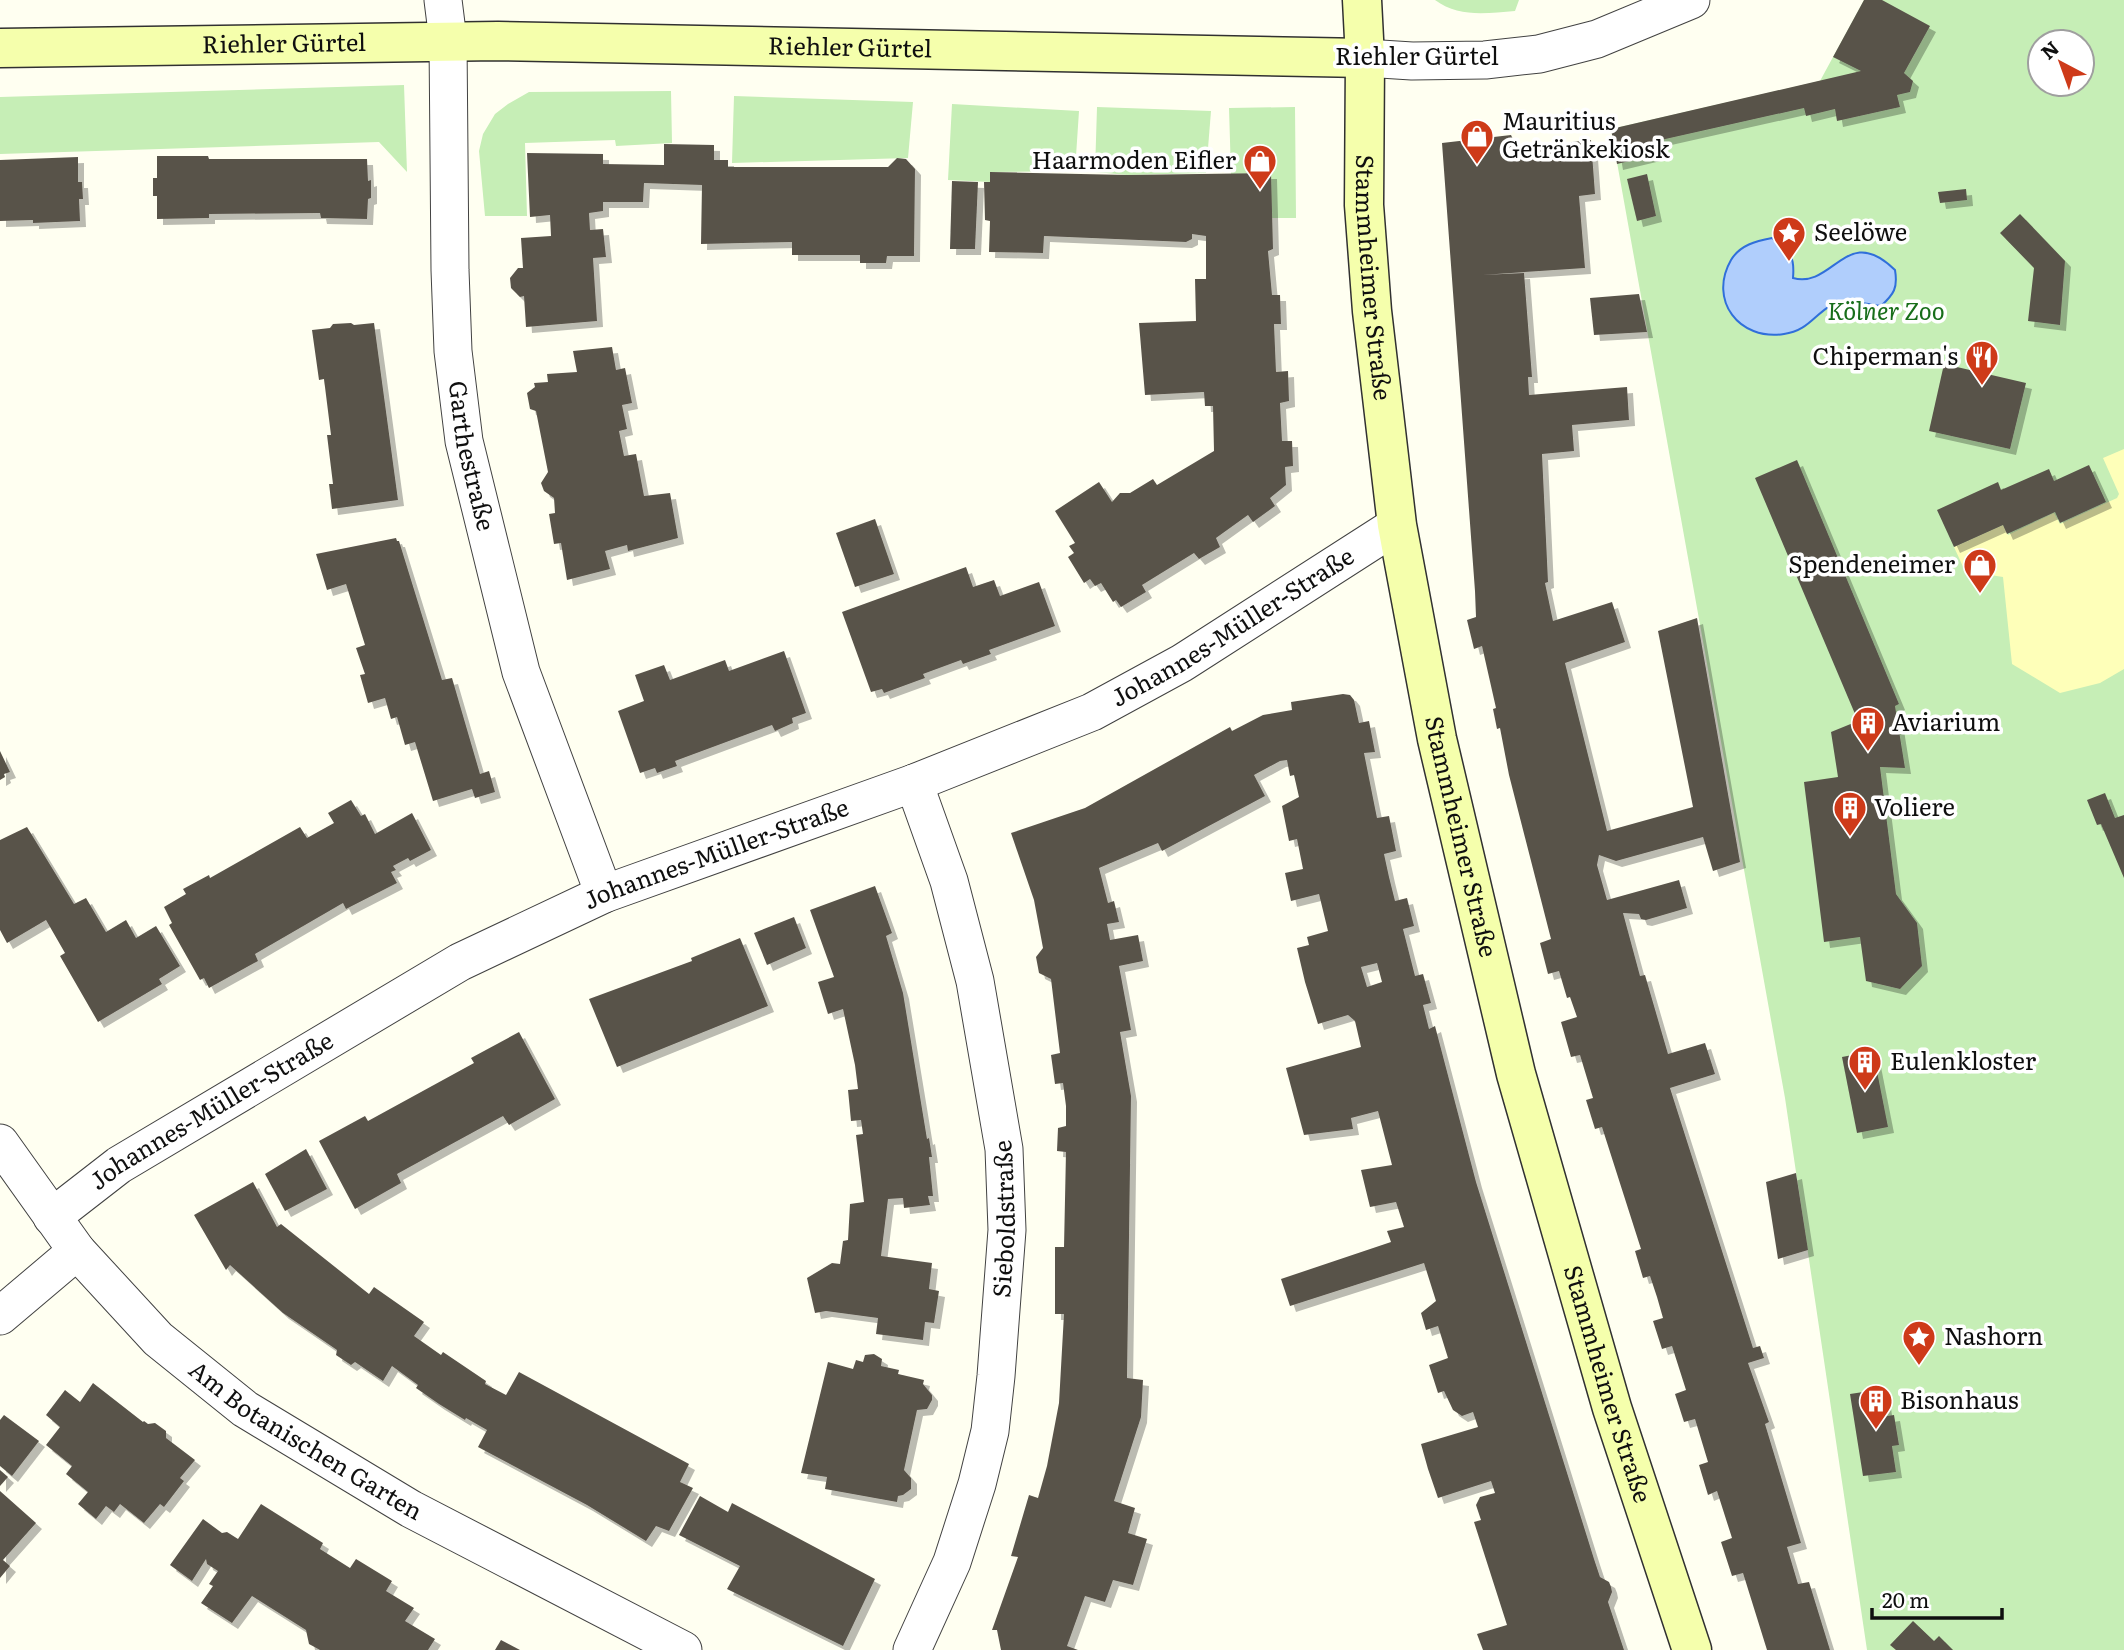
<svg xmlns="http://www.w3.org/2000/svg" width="2124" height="1650" viewBox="0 0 2124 1650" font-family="Literata,serif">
<defs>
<filter id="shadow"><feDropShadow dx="6" dy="6" stdDeviation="0" flood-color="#0004"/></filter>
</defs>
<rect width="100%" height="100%" fill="#fffff1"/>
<g fill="#c6eeb6" fill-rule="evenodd">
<path d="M1435,0h84l-4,11c-28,2 -56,7 -80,-11z"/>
<path d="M1864,0h260v1650h-257l-82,-552 -174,-969 209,-48zM2040,42h42v42h-42z"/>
<path d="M404,85l3,87 -28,-30 -379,12v-57z"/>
<path d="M671,91l1,52 -56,3 -1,-6 -90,3 2,73h-42l-6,-65 4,-17 12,-20 13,-10 21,-12z"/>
<path d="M734,96l179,6 -5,56 -176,5z"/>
<path d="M952,104l127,7 -4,60 -84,1 -1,10 -42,-2z"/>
<path d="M1097,107l114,4 -5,62 -78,2 -33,-3z"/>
<path d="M1295,107l1,111h-25v-45l-40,1 -2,-66z"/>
</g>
<path fill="#feffb9" d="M2124,449v220l-24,14 -40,10 -48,-29 -9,-87 -38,-6 -11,-24 49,-22 5,10 46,-22 6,11 57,-26 2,-4 -16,-36z"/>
<path fill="#b0cefc" stroke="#306fda" stroke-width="2" d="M1772,238c18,14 23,17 21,40 41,11 53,-56 102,-8 3,18 -1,24 -14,36 -14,-2 -28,-6 -42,-3 -21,4 -28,28 -55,31 -45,7 -76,-34 -53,-74 9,-15 25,-19 41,-22z"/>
<g fill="#59534a" fill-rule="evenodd" filter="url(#shadow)">
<path d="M1864,0h18l48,26 -26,47 9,8 -3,11 -13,3 3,12 -63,14 -2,-12 -29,7 -2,-8 -143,32 2,13 -46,11 -6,-35 250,-58 -28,-14z"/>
<path d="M1511,135l6,13 74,-8 4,54 -16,2 6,72 -103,7 42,-2 8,104h-4l1,18 98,-8 2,33 -57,5 2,26 -32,3 6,128 -3,1 8,38 59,-19 13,40 -60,21 42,168 86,-24 -35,-176 39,-13 43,244 -27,9 -10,-34 -87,24 -17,-6 -2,10 10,35 72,-20 8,28 -41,12 -5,-1 -2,-5 -16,-1 17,63 5,-1 23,79 37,-11 10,31 -45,14 83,260 7,-2 4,12 -16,5 21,59 -4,2 36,119 -14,4 11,37 11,-2 21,68h-63l-24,-77 -11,3 -11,-34 11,-4 -15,-47 -9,4 -9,-30 9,-3 -13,-43 -11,3 -9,-28 11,-4 -14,-44 -10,3 -9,-28 10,-3 -6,-21 -7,-21 -7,2 -8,-27 6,-2 -39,-122 -7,2 -9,-29 7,-2 -13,-43 -9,2 -10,-35 16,-5 -7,-20 -3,1 -8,-27 -11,3 -8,-31 11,-4 -42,-164 -9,-47 -3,1 -4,-20 3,-1 -14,-62 -8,3 -7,-29 9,-3 -1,-26 -33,-448z"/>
<path d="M664,144l50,1v15h14v7h160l9,-9 9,1 9,10 -1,87h-27l-1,7h-26v-8h-68v-13l-91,2 1,-59 -58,-2 -1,19h-40v9l-14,2 1,17 13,-1 3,28 -13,1 4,63 -71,6 -2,-31 -4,1 -9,-9 -1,-10 8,-10h5l-2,-30 30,-2 -1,-21 -20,2 -3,-64 76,1v10l61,1z"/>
<path d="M157,156h51l1,3h158l1,22 3,-1v18l-3,1 -1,20 -46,-1 -1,-5 -111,1v4l-52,1v-23h-4v-18h4z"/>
<path d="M78,157v25h4l1,17h-4l1,22 -47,2v-3l-33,1v-61z"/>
<path d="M990,172l138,3 143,-2 2,76 -5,2 4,44h8l1,29h-7l2,48 12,-1 1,30 -9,2 2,38h10l1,25 -8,1 1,18 -16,13 5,8 -22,16 -5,-7 -32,23 4,9 -21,12 -5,-6 -52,32 4,7 -25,15 -5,-7 -3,2 -12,-19 -6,3 -5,-7 -6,4 -16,-26 6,-4 -5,-7 6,-3 -20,-32 44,-29 13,20 8,-9h10l23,-14 4,6 57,-34 -1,-45h-8l-1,-14 -59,3 -6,-72 57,-2 -1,-42h11v-43l-14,-2v5l-6,3 -142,-6 -1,17 -54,-1 1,-31 -5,-1 -1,-38h6z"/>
<path d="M1647,174l9,42 -19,5 -10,-42z"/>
<path d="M952,181l26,1 -3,67h-25z"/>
<path d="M1966,189l1,11 -27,3 -2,-11z"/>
<path d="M2020,214l45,47 -5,64 -32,-4 6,-53 -34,-35z"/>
<path d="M1639,294l8,38 -53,3 -4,-37z"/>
<path d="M351,323l3,2 20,-2 24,177 -66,9 -3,-25h4l-6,-49h4l-7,-56 -5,1 -7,-50 18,-2 3,-4z"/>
<path d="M612,347l4,23 9,-2 7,35 -10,2 5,24 -8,2 5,25 12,-2 8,42 26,-3 8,45 -50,13 -1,-6 -22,6 5,18 -43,11 -6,-37 -7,1 -5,-30 6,-1 -1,-15 -10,-7 -3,-8 7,-11 -12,-61 -6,-2 -3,-16 8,-6 -1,-4 14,-1 -1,-8 30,-2 -4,-21z"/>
<path d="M1944,364l82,19 -16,66 -81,-18z"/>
<path d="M1797,460l102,244 -4,2 10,62 -25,-1 16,127 21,29 5,43 -22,23 -34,-8 -6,-44 -36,5 -20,-160 34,-5 -7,-45 27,-11 -103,-243z"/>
<path d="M2089,465l17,37 -46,21 -5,-11 -48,22 -4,-9 -49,22 -17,-37 61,-28 3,8 48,-21 5,12z"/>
<path d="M875,519l19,55 -39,13 -19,-54z"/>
<path d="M396,538l1,3h2l43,139 10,-2 28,96 9,-3 6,21 -20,6 -3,-9 -39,12 -18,-59 -10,3 -8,-28 -6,2 -6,-21 -17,5 -8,-28 5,-1 -9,-26 9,-3 -19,-61 -19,6 -11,-36z"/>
<path d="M966,567l7,20 21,-7 6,16 39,-14 16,44 -66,24 2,4 -28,10 -2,-4 -38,14 2,4 -41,15 -2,-4 -11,3 -29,-80z"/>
<path d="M784,651l22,62 -14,5 1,5 -18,8 -3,-6 -97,36 2,5 -20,7 -2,-5 -15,5 -22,-62 26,-10 -9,-26 29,-10 6,15 55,-20 4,11z"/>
<path d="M1343,694l7,1 4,5 5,23 10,-2 6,31 -11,1 13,65 12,-2 7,35 -12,3 5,23 6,24 12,-3 7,28 -11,3 12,47 8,-2 8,29 -8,2 6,24 6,-3 41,156 118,377 6,18 9,5 2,5 1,5 -4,10 16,48h-141l-6,-16 30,-9 -33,-103 7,-2 -5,-15 4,-8 15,-4 -4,-12 -53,17 -10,-29 -7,-25 57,-17 -5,-15 -11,4 -9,-6 -9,-19 -6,2 -9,-28 19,-7 -10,-32 -12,4 -5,-17 15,-12 -12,-38 -134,43 -9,-27 110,-37 -4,-11 17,-4 -8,-25 -26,5 -9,-37 31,-5 -14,-54 -27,7 2,11 -49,6 -18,-67 75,-21 -6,-26 -7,-6 -30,9 -13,-42 -8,-34 12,-3 -2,-8 21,-6 -9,-37 -28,7 -6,-28 18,-4 -6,-30 -8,2 -7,-35 17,-9 -5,-22 -4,1 -3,-16 -7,1 -26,14 11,21 -103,55 -4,-8 -59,25 9,35 6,-2 5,21 -12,2 3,16 28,-5 5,26 -24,5 12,64 -11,2 11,64 -4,282 16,2 -2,37 -27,84 21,7 -7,25 19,6 -14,46 -20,-5 -8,22 -20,-6 -18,50 11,4h-77l-4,-20h-5l26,-73 -7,-1 18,-61 9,3 9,-32 12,-63 5,-89h-9v-67h9l2,-95 -9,-1 1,-23 8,-2v-20l-3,-23 -8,1 -4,-29 9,-2 -9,-74 -12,-6 -3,-16 7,-9 -9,-48 -23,-67 74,-25 145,-81 2,4 31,-16 29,-5 -1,-8zM1377,963l5,19 -15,5 -6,-20z"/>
<path d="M0,751l10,21 -6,2 1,3 -5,3z"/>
<path d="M2105,793l10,25 9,-3v63l-23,-54 -4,1 -10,-25z"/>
<path d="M351,800l10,16 4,-2 10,20 37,-21 19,37 -21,11 -2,-3 -15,8 3,4 -5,2 6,11 -51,26 -3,-6 -88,51 3,7 -49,27 -5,-10 -4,2 -31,-55 3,-2 -8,-16 22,-13 -3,-5 26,-14 1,3 90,-51 7,11 27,-15 -6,-10z"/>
<path d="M27,827l47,77 12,-6 20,34 20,-12 10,18 20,-12 24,40 -21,13 3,5 -64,38 -38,-66 5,-3 -19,-33 -39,23 -7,-13v-90z"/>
<path d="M875,886l17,47 -6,3 17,57 24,146 2,-1 3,19h-3l4,39h-5l2,9 -26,3 -1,-10 -15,1 -7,57 51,7 -3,26 10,2 -5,32 -9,-1 -2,18 -47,-6 2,-16 -52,-7 -11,2 -8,-35 25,-15 8,1 3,-23 5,-1 2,-36 14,-2 -8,-67 7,-1 -2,-14 -10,1 -3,-31 10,-1 -3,-24 -12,-56 -15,5 -10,-32 16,-5 -24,-67z"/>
<path d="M794,917l12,31 -39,17 -13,-32z"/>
<path d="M740,938l28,68 -151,61 -28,-68 103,-38 -1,-3z"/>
<path d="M519,1032l36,67 -46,26 -6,-9 -55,30 -51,28 4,9 -46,26 -36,-68 46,-25 3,5 106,-58 -3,-5z"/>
<path d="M1873,1051l15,76 -31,6 -15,-76z"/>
<path d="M306,1149l21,40 -42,22 -20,-37z"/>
<path d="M1796,1173l12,77 -30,9 -12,-77z"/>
<path d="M253,1182l24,45 4,-3 88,70 5,-7 50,35 -10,14 27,19 2,-3 43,29 -1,3 21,11 13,-23 170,92 -9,18 13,6 -24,43 -13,-5 -10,15 -59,-36 -109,-58 9,-17 -21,-12 -1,2 -26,-16 -23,-16 2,-3 -26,-19 -9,15 -28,-19 -4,3 -15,-10 1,-5 -54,-37 -53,-48 -4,5 -32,-55z"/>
<path d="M874,1354l8,5 -1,7 18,4 -1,4 26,6 -1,4 9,11v5l-5,9 -10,1 -13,60 7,8v11l-8,6 -5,1 -1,6 -72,-13 2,-12 -26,-4 27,-111 25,7 3,-9 7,2 2,-7z"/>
<path d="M93,1383l50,39 1,-1 4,3 7,-1 11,8v7l29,22 -15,18 4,3 -20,26 -4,-3 -16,19 -24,-19 -6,8 -8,-6 -10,13 -18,-15 10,-12 -22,-18 6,-8 -26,-21 14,-18 -14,-12 19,-25 15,12z"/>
<path d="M1883,1389l4,27 7,-1 5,30 -7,1 4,26 -33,4 -13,-82z"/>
<path d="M4,1415l35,26 -27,35 -12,-10v-46z"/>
<path d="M0,1470l8,7 -8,9z"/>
<path d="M0,1491l36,32 -33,37 7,6 -10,12z"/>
<path d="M700,1496l28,16 4,-9 143,76 -32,67 -116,-57 13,-23 -61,-31z"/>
<path d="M261,1504l62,39 -3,6 30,19 6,-9 36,22 -6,10 28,17 -9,13 30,18 -7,11h-108l-11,-6 -3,-14 -54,-34 -20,27 -31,-20 12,-17 -4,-2 9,-13 -11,-7 -1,-5 -14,22 -22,-16 33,-46 19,14 5,-1 11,7z"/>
<path d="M1913,1621l21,20 5,-5 14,14h-57l-6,-5z"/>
<path d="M501,1640l19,10h-25z"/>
</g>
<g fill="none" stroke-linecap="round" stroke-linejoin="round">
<defs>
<g id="street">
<path id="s1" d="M443,0l5,40 2,230 3,81 11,90 57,231 83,222"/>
<path d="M1365,58l47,3 73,-1 54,-6 58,-15 94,-39"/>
<path id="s2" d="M0,1143l77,108 81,88 87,70 166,100 272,141"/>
<path id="s3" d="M52,1217l67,-52 341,-203 144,-68 310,-111 178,-71 90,-49 215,-138"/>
<path d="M0,1316l77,-65"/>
<path id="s4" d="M912,1650l40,-88 25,-78 13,-53 6,-55 11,-146 -3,-81 -29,-168 -26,-100 -35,-98"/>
</g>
<g id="secondary">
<path id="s5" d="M1362,0l3,58 -1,147 8,106 25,214 40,214 79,335 96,334 80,242"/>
<path id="s6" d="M0,48l498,-7 867,17"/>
</g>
</defs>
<use href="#street" stroke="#424242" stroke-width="39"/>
<use href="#secondary" stroke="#313131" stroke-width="41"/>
<use href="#street" stroke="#fff" stroke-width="37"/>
<use href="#secondary" stroke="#f5ffac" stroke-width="38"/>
</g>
<defs>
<symbol id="shop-pin" viewBox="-11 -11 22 30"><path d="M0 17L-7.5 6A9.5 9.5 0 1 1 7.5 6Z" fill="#ce3a19" stroke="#fff"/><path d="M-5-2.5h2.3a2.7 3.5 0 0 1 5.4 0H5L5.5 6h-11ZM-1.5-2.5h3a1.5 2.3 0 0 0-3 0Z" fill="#fff"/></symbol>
<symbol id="sight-pin" viewBox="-11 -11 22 30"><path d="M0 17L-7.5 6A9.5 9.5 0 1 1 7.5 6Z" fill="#ce3a19" stroke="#fff"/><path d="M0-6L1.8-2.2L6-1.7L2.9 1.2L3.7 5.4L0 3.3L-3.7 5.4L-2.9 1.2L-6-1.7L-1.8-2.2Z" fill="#fff"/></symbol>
<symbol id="restaurant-pin" viewBox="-11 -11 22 30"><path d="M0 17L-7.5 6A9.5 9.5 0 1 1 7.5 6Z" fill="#ce3a19" stroke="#fff"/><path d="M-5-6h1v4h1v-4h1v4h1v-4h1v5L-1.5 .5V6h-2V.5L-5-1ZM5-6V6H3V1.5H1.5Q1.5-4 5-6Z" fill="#fff"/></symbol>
<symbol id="building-pin" viewBox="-11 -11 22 30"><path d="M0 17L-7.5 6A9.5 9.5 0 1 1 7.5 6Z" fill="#ce3a19" stroke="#fff"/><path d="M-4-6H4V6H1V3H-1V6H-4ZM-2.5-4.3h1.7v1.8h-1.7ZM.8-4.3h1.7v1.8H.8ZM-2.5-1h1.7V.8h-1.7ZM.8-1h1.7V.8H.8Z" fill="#fff"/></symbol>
</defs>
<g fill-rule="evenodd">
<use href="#shop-pin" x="1458" y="117" width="38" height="52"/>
<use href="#shop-pin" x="1241" y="142" width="38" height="52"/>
<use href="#sight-pin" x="1770" y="214" width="38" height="52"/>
<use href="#restaurant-pin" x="1963" y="338" width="38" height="52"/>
<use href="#shop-pin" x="1961" y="546" width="38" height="52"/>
<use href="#building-pin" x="1849" y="704" width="38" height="52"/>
<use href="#building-pin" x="1831" y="789" width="38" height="52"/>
<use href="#building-pin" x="1846" y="1043" width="38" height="52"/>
<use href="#sight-pin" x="1900" y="1318" width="38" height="52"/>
<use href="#building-pin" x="1857" y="1382" width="38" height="52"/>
</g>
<g text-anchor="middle" stroke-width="7" stroke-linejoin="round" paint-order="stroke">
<g font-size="24" fill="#0f0f0f" stroke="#fff">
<text dy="8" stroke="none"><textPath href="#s6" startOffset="284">Riehler Gürtel</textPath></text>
<text dy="8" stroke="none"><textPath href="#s6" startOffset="850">Riehler Gürtel</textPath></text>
<text x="1417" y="65">Riehler Gürtel</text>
<text dy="8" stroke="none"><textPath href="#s5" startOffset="278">Stammheimer Straße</textPath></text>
<text dy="8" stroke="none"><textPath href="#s1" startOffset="458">Garthestraße</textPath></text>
<text dy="8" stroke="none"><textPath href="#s3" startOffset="1326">Johannes-Müller-Straße</textPath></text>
<text dy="8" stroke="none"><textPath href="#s5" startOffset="845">Stammheimer Straße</textPath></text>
<text dy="8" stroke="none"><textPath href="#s3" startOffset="760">Johannes-Müller-Straße</textPath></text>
<text dy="8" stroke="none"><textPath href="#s3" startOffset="192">Johannes-Müller-Straße</textPath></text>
<text dy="8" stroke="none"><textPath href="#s4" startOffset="446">Sieboldstraße</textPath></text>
<text dy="8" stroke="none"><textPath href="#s5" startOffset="1412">Stammheimer Straße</textPath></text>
<text dy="8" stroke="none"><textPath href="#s2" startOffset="432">Am Botanischen Garten</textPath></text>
</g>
<g font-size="24" fill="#0f0f0f" stroke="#fff" text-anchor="start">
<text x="1502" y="130">Mauritius<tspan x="1502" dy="28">Getränkekiosk</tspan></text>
<text x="1236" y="169" text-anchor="end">Haarmoden Eifler</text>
<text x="1814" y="241">Seelöwe</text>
<text x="1958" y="365" text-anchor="end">Chiperman's</text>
<text x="1955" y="573" text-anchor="end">Spendeneimer</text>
<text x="1892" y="731">Aviarium</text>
<text x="1874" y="816">Voliere</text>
<text x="1890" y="1070">Eulenkloster</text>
<text x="1944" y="1345">Nashorn</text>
<text x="1900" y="1409">Bisonhaus</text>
</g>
<g font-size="24" font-style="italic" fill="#186e1a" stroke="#fff">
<text x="1886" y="320">Kölner Zoo</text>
</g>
</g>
<g transform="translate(2061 63) rotate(319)"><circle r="33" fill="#ffffff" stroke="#9f9f9f" stroke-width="2"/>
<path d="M0-5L12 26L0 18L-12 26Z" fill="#ce3a19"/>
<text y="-10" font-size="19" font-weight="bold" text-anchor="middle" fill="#0f0f0f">N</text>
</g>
<path d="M1872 1608v10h130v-10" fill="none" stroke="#0f0f0f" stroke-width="3.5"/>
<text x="1882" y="1608" font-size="21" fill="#0f0f0f" stroke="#ffffff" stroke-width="5" paint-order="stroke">20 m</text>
</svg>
